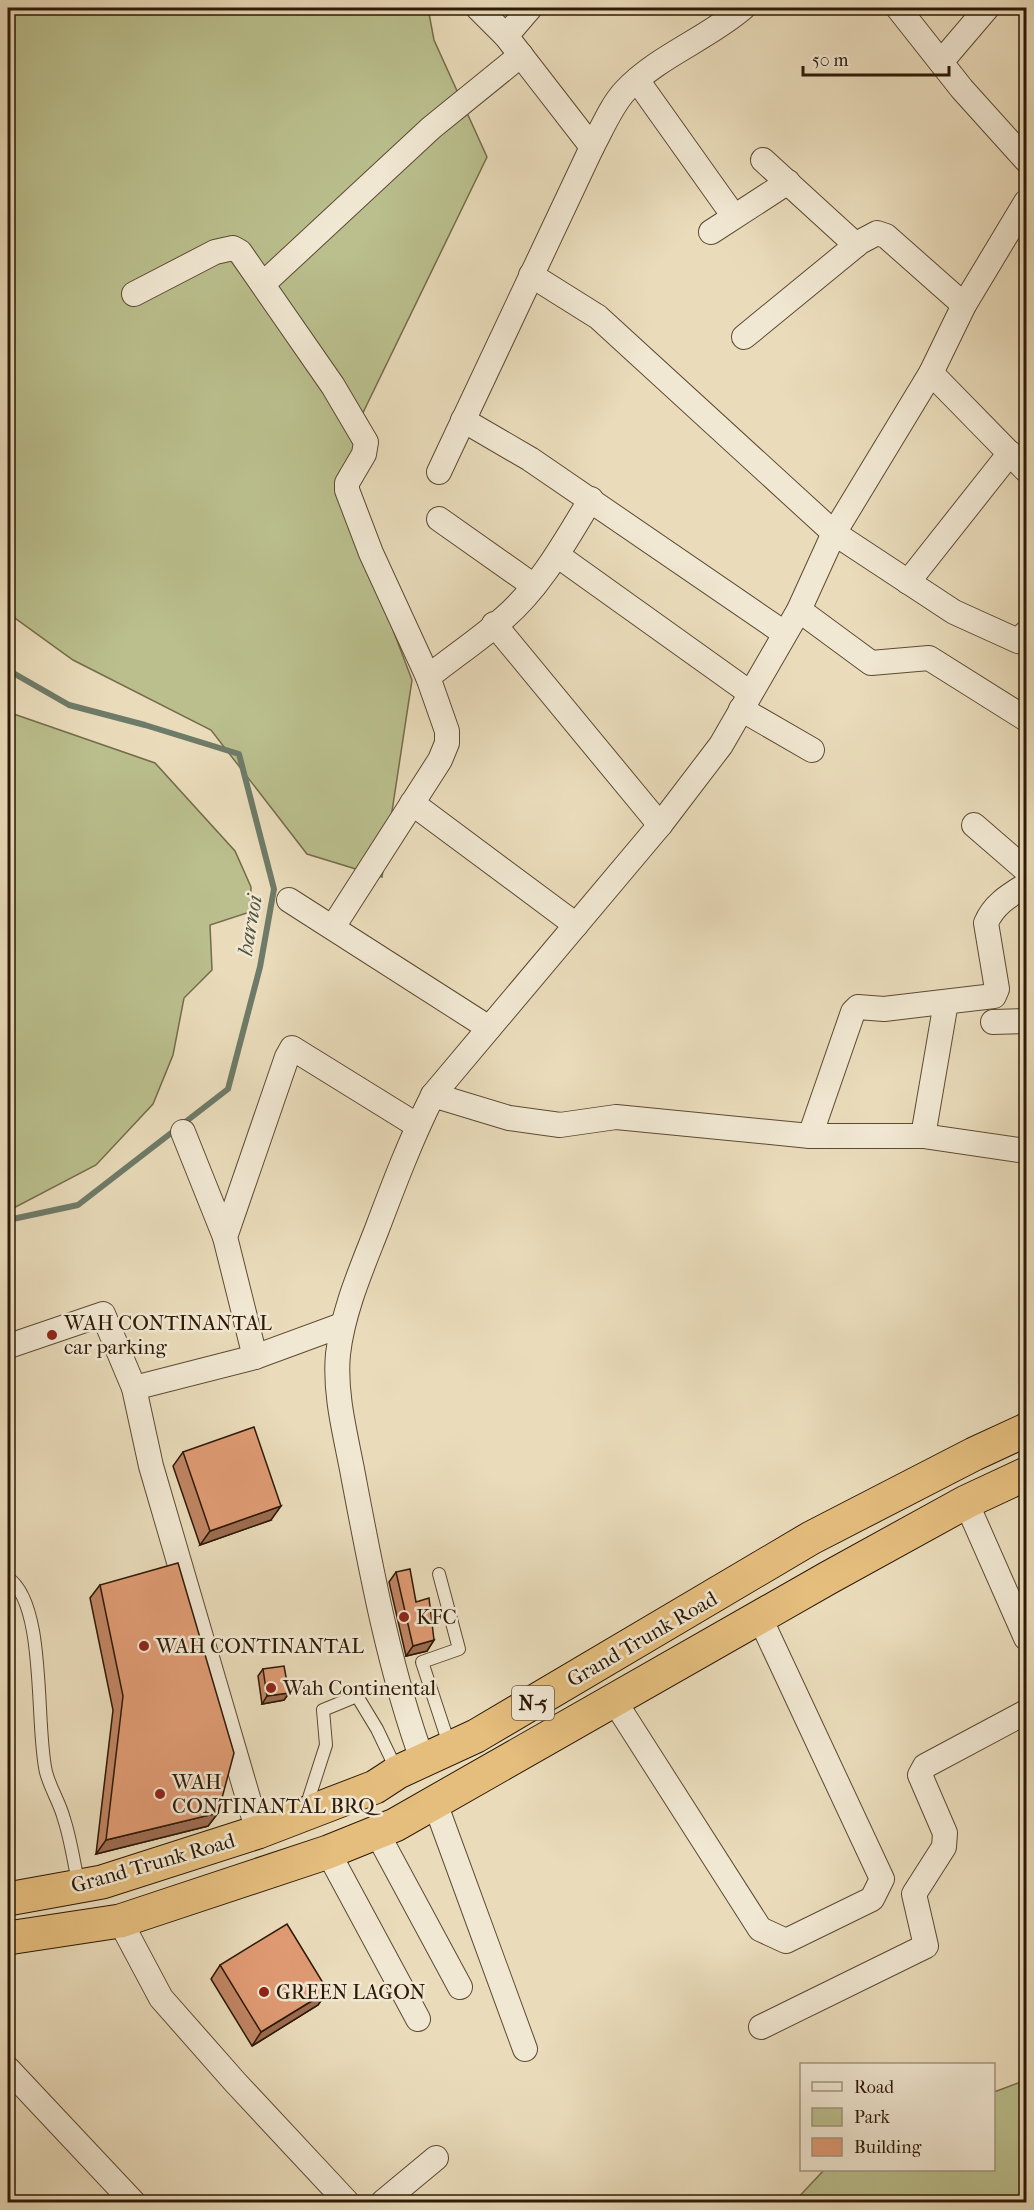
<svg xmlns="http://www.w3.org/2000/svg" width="1034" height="2210" viewBox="0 0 1034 2210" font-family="'IM FELL French Canon',serif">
<rect width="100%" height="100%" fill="#eadcbb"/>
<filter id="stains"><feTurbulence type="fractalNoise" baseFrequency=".00333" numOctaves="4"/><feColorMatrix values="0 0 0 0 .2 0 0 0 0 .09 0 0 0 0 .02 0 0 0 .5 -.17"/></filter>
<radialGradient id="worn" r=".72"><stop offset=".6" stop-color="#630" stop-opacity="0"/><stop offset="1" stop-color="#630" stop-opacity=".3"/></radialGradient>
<g fill="#babf8d" stroke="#746c4a" stroke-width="1.5">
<path d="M8,8h420l6,32 53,117 -129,266 -2,109 56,148 -30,197 -75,-23 -96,-124 -138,-70 -65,-47z"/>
<path d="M8,712l147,51 80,88 16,36 -1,25 -40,13 2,45 -28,28 -11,57 -20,49 -57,61 -88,46z"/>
<path d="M1026,2080v122h-232l30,-32h170v-78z"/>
</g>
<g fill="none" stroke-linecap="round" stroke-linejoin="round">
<path stroke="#6e7b68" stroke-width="6" d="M8,670l61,35 76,20 94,29 35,135 -14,78 -32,122 -150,116 -70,15"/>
<defs>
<g id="service">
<path d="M439,1574l20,75 -37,13 28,85"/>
<path d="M8,1578c39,26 27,148 38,194 4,16 14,31 18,47 7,21 10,45 15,67"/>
<path d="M306,1807l20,-62 -3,-35 34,-14 20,33 20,42"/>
</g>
<g id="minor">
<path d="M478,8l28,28 86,111"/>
<path d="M898,8l64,81 64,71"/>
<path d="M506,36l24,-28"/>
<path d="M941,62l46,-54"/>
<path d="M637,80l96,135"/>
<path d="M763,160l93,85"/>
<path d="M711,232l77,-50"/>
<path d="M531,275l67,42 236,216 120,79 64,29 8,-8"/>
<path d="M263,284l168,-156 90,-73"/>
<path d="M134,294l81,-42 18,-4 7,4 93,134 33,56 -2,12 -17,29v7l24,63 57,124 19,54v12l-7,17 -107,167"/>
<path d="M744,337l116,-95 17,-9 9,3 78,69"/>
<path d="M931,373l95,97"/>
<path d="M463,420l67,39 254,174"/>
<path d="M439,472l153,-325c10,-18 19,-41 33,-56 33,-35 82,-52 118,-83"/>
<path d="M439,519l95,67"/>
<path d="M557,555l193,138"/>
<path d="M908,582l102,-129"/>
<path d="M799,610l72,53 58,-5 97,61"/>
<path d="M494,624l166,201"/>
<path d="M428,677c25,-20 52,-38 76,-59 37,-32 62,-78 87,-119"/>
<path d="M741,709l71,41"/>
<path d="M412,803l164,122"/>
<path d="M974,825l52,45"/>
<path d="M289,900l200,128"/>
<path d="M993,1022l33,-1"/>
<path d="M433,1095l76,23 51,7 56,-8 194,19h113l103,15"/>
<path d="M183,1132l42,105"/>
<path d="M810,1136l43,-124 5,-5 26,2 110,-13 3,-7 -11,-66c8,-19 24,-28 40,-38"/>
<path d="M923,1136l23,-134"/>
<path d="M9,1346l94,-32 31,74 17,78 107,366"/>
<path d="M255,1357l-30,-120 62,-180 5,-9 126,78"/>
<path d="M134,1388l121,-31 87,-32"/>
<path d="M966,1502l60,136"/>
<path d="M615,1702l145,227 26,12 86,-42 10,-20 -122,-261"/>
<path d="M423,1762c-33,-91 -51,-187 -69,-282 -7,-40 -20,-84 -16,-126 5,-43 23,-84 39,-125 17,-45 34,-90 56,-134l227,-270 61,-80 78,-135 35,-77 97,-160 33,-68 62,-103"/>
<path d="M435,1803l90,246"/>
<path d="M377,1833l83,154"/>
<path d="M328,1852l90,167"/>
<path d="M120,1921l41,77 74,84 112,120"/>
<path d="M761,2027l165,-81 -12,-52 30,-47 1,-14 -25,-58 5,-9 101,-54"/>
<path d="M8,2069l125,133"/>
<path d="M383,2202l53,-44"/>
</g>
<g id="trunk">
<path d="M8,1899l94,-17 156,-50 117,-45 23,-15 78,-36 335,-198 163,-84 52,-24"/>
<path d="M8,1938l112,-17 208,-69 67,-27 433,-247 138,-76 60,-28"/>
</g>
</defs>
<use href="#service" stroke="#5c4a33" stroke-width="14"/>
<use href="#minor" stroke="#5c4a33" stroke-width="26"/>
<use href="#trunk" stroke="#2d1906" stroke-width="35"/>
<use href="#service" stroke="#f1e8d3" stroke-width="12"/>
<use href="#minor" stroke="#f1e8d3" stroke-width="24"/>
<use href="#trunk" stroke="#e5be7e" stroke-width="33"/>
</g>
<g fill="#c18564" stroke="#2d1906" stroke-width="1.5">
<path d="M183,1452l88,68 -71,25 -27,-79z"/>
<path d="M396,1572l20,30 18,38 -7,11 -21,5 -17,-74z"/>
<path d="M100,1585l118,228 -10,13 -112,28 17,-144 -23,-112z"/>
<path d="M263,1669l26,24 -5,7 -22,4 -4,-28z"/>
<path d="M220,1965l108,26 -10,14 -66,41 -41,-67z"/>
</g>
<g fill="#9d6c51" stroke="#2d1906" stroke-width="1.5">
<path d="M281,1506l-10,14 -71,25 10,-14z"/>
<path d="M434,1640l-7,11 -21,5 7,-10z"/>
<path d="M289,1693l-5,7 -22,4 5,-8z"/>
<path d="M218,1813l-10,13 -112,28 10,-14z"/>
<path d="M328,1991l-10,14 -66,41 9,-14z"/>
</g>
<g fill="#e09b74" stroke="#2d1906" stroke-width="1.5">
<path d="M254,1427l27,79 -71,25 -27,-79z"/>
<path d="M178,1563l56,190 -16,60 -112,27 17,-144 -23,-111z"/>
<path d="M410,1569l6,33 13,-4 5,42 -21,6 -17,-74z"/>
<path d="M284,1666l5,27 -22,3 -4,-27z"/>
<path d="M287,1924l41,67 -67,41 -41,-67z"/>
</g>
<g fill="#8f2418" stroke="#f1e8d3" stroke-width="2">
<circle cx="52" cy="1335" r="6"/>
<circle cx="404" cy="1617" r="6"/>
<circle cx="144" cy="1646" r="6"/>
<circle cx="271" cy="1688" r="6"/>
<circle cx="160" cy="1794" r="6"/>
<circle cx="264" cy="1992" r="6"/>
</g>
<g text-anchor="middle" stroke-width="5" stroke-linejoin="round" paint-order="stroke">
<rect fill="#f1e8d3" stroke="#685744" stroke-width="1.5" x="512" y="1686" width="42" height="34" rx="4.5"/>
<g font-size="20" font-weight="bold" fill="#2d1906">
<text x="533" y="1710">N-5</text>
</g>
<g font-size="21" fill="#2d1906" stroke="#f1e8d3" text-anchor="start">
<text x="64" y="1330">WAH CONTINANTAL<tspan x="64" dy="24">car parking</tspan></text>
<text x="416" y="1624">KFC</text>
<text x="156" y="1653">WAH CONTINANTAL</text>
<text x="283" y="1695">Wah Continental</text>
<text x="172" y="1789">WAH<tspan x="172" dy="24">CONTINANTAL BRQ</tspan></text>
<text x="276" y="1999">GREEN LAGON</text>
</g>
<g font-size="21" fill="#2d1906" stroke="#f1e8d3">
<text transform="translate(642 1639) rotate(-30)" y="7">Grand Trunk Road</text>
<text transform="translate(153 1863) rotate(-16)" y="7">Grand Trunk Road</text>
</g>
<g font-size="22" font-style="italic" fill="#53523f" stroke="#f1e8d3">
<text transform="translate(249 925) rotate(-80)" y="8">harnoi</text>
</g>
</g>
<rect width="1034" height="2210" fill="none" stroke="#eadcbb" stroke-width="30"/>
<rect x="9" y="9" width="1016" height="2192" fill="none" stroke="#2d1906" stroke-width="3"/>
<rect x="15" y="15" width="1004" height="2180" fill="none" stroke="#2d1906" stroke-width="1.5"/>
<rect x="800" y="2063" width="195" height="108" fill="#f1e8d3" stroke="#a39581" stroke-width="1.5"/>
<rect x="812" y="2082" width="30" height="9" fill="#f1e8d3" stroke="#a39581" stroke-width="1.5"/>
<text x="854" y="2093" font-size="18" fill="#2d1906">Road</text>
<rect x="812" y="2108" width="30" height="18" fill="#babf8d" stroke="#a39581" stroke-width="1.5"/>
<text x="854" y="2123" font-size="18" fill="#2d1906">Park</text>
<rect x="812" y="2138" width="30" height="18" fill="#e09b74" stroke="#a39581" stroke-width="1.5"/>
<text x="854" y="2153" font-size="18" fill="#2d1906">Building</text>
<path d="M803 66v9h146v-9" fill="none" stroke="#2d1906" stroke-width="3"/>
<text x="812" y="66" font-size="18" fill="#2d1906" stroke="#f1e8d3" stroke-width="4.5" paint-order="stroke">50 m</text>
<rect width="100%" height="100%" filter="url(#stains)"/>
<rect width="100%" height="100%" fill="url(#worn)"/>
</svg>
